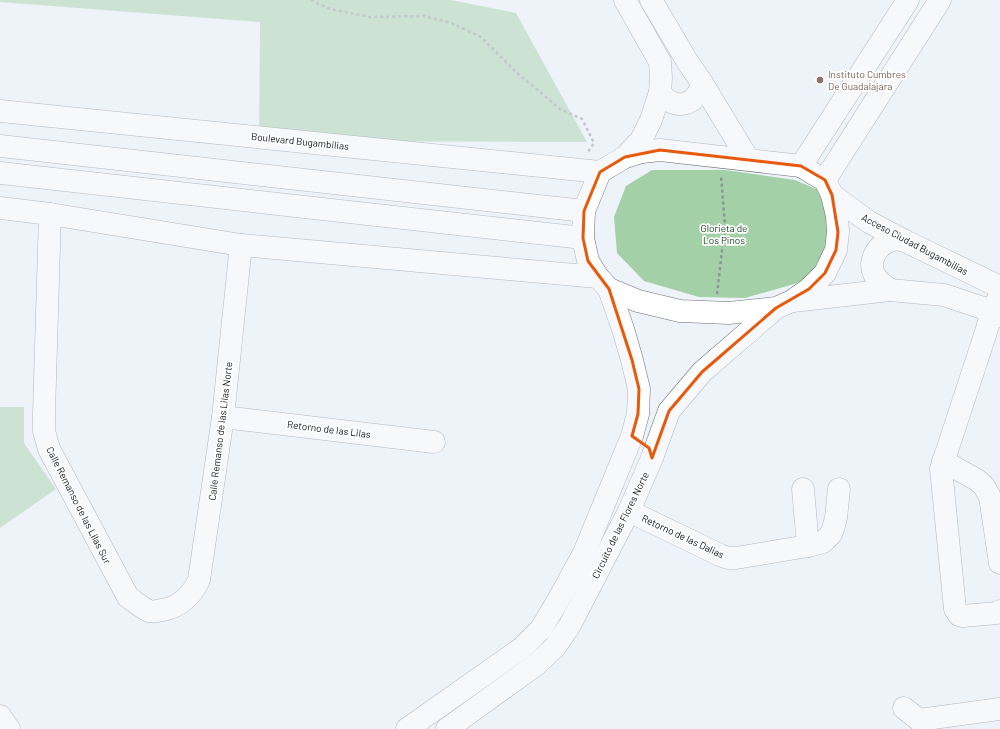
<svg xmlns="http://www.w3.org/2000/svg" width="1000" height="729" viewBox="0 0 1000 729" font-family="Barlow,sans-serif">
<rect width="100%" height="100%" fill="#eef3fa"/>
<g fill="#a3d0a7">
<path d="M0,0h451l65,13 71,129 -328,-1 1,-119 -260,-20z"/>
<path d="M652,170h73l70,10 30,13 8,57 -32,32 -56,16 -46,-1 -55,-16 -27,-28 -3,-36 12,-31z"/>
<path d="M0,407h24v36l32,46 -56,39z"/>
</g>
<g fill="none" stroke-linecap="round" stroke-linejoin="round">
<defs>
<g id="minor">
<path d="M651,0l36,61 15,22 46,76"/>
<path d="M660,92c14,20 37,14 42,-9"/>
<path d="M0,111l600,61"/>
<path d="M0,146l584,65"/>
<path d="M660,150l141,16 11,7 13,7 7,15 5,21 1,16 -2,18 -11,23 -16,16 -17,12 -16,7 -47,5 -49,-2 -42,-10 -29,-12 -11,-12 -10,-16 -5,-23 1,-27 16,-39 25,-15 17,-5z"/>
<path d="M625,157l16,-17 10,-20 9,-28 1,-14 -1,-16 -35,-62"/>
<path d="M801,166l107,-166"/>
<path d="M0,173l583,65"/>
<path d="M825,180l115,-180"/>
<path d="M832,195l37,27 36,19 95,46"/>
<path d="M0,208l50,6 191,31 357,32"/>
<path d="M50,214l-6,199v18l5,18 79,148c6,4 14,11 21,14 4,1 9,0 13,-1 17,-2 30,-15 37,-30l24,-163 18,-172"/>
<path d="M890,290c-6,-5 -13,-9 -16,-16 -6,-14 4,-31 19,-34 4,-1 8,0 12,1"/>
<path d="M1000,295l-8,16 -6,21 -45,137 14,140 4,6 4,1 34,-3 3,-2"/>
<path d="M793,301l97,-11 54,5 48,16 8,5"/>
<path d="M223,417l211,25"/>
<path d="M943,461l34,19 7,6 6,11 10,66"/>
<path d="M803,489l5,57"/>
<path d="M629,511l91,44 8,3h8l72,-12 15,-4 8,-8 2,-5 3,-11 3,-29"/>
<path d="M904,708l15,12 81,-11"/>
<path d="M0,716l9,13"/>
<path d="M407,729l115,-81 19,-19 15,-25 28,-51 48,-117 6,-22 1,-25 -7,-29 -9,-31 -14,-40"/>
<path d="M447,729l90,-65 18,-17 15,-22 59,-114 23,-53 17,-47 33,-39 74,-64"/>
</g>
</defs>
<use href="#minor" stroke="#6c7076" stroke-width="23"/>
<g stroke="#8e9297" stroke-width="2.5" stroke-dasharray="3 3" stroke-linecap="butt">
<path d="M311,0l19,9 40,8 54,-1 27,7 30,14 35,35 44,37 22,10 12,24 -6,9"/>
<path d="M717,294l8,-69 -4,-49"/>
</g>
<use href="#minor" stroke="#fff" stroke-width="22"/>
</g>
<path d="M0 0H1000V729H0ZM660,150l141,16 24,14 7,15 6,37 -2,18 -11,23 -16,16 -33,19 -74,64 -33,39 -17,47 -3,-10 -17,-12 6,-22 1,-25 -7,-29 -23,-71 -21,-28 -5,-23 1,-27 16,-39 25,-15z" fill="#eef3fa" fill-opacity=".55" fill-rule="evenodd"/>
<path fill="none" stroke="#e8590c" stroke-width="3" stroke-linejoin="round" d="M660,150l141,16 24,14 7,15 6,37 -2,18 -11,23 -16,16 -33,19 -74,64 -33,39 -17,47 -3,-10 -17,-12 6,-22 1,-25 -7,-29 -23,-71 -21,-28 -5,-23 1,-27 16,-39 25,-15z"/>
<circle fill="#8d6e63" stroke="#fff" stroke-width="1.5" cx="820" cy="80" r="4"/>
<g text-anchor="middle" stroke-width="3.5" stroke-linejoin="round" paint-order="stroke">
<g font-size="10" fill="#785e54" stroke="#fff" text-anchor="start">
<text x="828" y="78">Instituto Cumbres<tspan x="828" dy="12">De Guadalajara</tspan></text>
</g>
<g font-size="10" fill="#111315" stroke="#fff">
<text transform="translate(300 141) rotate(6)" y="4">Boulevard Bugambilias</text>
<text transform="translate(915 244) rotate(28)" y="4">Acceso Ciudad Bugambilias</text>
<text transform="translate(329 429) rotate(7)" y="4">Retorno de las Lilas</text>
<text transform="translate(220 431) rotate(-83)" y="4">Calle Remanso de las Lilas Norte</text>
<text transform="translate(79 505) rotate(63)" y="4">Calle Remanso de las Lilas Sur</text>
<text transform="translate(620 525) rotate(-64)" y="4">Circuito de las Flores Norte</text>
<text transform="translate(683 536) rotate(25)" y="4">Retorno de las Dalias</text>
</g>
<g font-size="10" fill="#174520" stroke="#fff">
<text x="724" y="232">Glorieta de<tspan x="724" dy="12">Los Pinos</tspan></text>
</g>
</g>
</svg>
